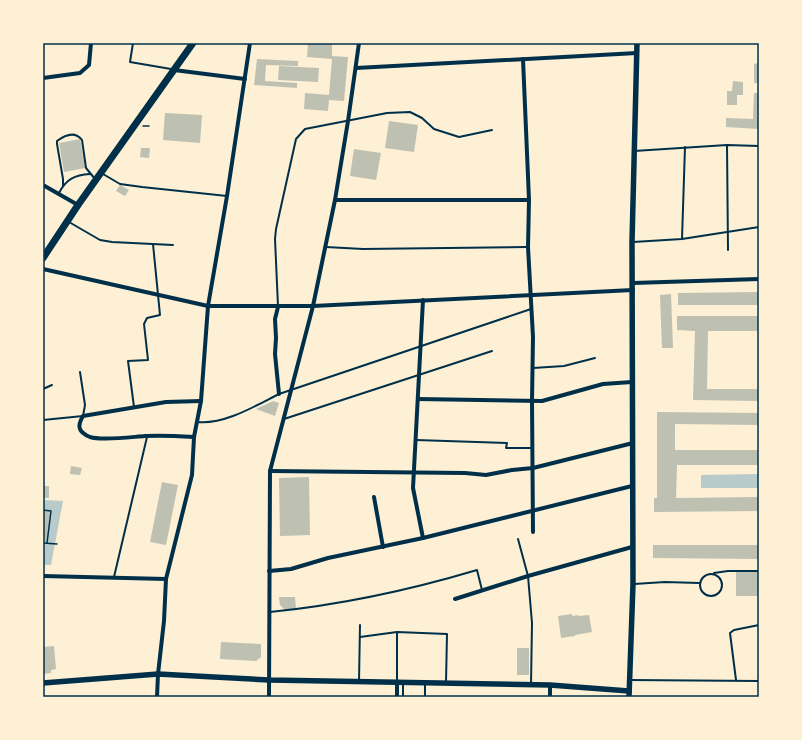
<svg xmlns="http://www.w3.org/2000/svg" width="802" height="740" viewBox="0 0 802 740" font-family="'Exo 2',sans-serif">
<rect width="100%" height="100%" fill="#fdf0d5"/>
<g fill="#b9caca">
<path d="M759,474v14h-58v-13z"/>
<path d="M43,500l20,1 -12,64h-8z"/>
</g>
<g fill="#bec0b2">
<path d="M308,43l24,1v12l16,1 -4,44 -15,-1 -1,11 -24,-2 1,-16 24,2 3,-36 -25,-2z"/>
<path d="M257,59l41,2v5l-32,-1 -1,16 32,2v5l-43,-3z"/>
<path d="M759,63v20h-5v-19z"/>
<path d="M279,66l40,2 -1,14 -40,-2z"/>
<path d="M733,81l10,1v13h-6v10h-10v-14h5z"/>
<path d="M754,93h5v36l-33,-2v-9l27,1z"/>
<path d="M165,113l37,2 -2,28 -37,-3z"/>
<path d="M389,121l29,4 -4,27 -29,-4z"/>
<path d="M80,139l5,29 -21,4 -5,-29z"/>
<path d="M141,148h9l-1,10 -9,-1z"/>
<path d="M354,149l27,4 -5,27 -26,-4z"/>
<path d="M120,185l9,5 -4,6 -9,-5z"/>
<path d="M759,292v13h-81v-12z"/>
<path d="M671,294l2,54h-11l-2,-53z"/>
<path d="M677,316h82v15h-51l-1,58h52v12l-66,-1 2,-69 -18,-1z"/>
<path d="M273,401l6,2 -4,13 -19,-7z"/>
<path d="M657,412l102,1v12l-84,-1v26h84v15h-82l-1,33 83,-1v14l-105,1v-14h3z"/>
<path d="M71,466l11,2 -2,7 -10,-1z"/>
<path d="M309,477l1,58 -30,1 -1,-58z"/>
<path d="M162,482l16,3 -12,60 -16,-3z"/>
<rect x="43" y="486" width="6" height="12"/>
<path d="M43,512l6,1 -2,25h-4z"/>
<path d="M653,545h106v14l-106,-1z"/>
<rect x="736" y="572" width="23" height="24"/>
<path d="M279,597h16l1,12h-12l-4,-4z"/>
<path d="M572,614v2l6,-1v1l11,-1 3,17 -17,3v1l-14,2 -3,-22z"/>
<path d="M221,642l40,2v13l-5,4 -36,-2z"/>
<path d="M54,646l2,23 -5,1v3l-8,1v-27z"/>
<rect x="517" y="648" width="12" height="27"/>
</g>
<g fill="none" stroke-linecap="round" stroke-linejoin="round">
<g stroke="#003049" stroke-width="1.5">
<path d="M143,126h6"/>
<path d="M43,510l8,1 -4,32"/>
<path d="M43,543l14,1"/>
</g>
<g stroke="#003049" stroke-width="2">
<path d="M133,43l-3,19 41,7"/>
<path d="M727,145l1,105"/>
<path d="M634,151l93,-6 32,1"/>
<path d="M103,174l17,10 22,3 85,9"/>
<path d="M63,186v-7l-6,-35v-3c8,-6 18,-10 25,-1l4,28 9,11"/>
<path d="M59,193c7,-14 16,-18 31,-19"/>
<path d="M69,222l31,18 12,2 61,3"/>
<path d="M682,239l3,-92"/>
<path d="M633,242l49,-3 77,-12"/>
<path d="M326,247l37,2 164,-2"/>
<path d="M278,306l-3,-67 1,-10 20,-90 9,-10 82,-16 23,-1 12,6 12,11 25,8 33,-7"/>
<path d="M533,368l31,-2 31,-8"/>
<path d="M43,389l9,-4"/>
<path d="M134,407l-6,-46 20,-1 -4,-36 3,-6 13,-3 -7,-71"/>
<path d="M284,419l208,-68"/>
<path d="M43,420l40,-4 2,-11 -5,-33"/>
<path d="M197,422c27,3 58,-16 82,-28l252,-85"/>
<path d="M416,440l91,3 -1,5h26"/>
<path d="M518,539l10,37 4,47 -1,61"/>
<path d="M714,573l14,-2h31"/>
<circle cx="711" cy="585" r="11"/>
<path d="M114,577l33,-140"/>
<path d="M634,584l31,-2 34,1"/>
<path d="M270,612c70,-7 140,-22 207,-42l5,20"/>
<path d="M397,632v50"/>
<path d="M360,637l37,-5 50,2 -1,48"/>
<path d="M630,680l129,1"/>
<path d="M736,680l-6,-47 4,-3 25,-5"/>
<path d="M359,681l1,-56"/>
<path d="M403,684v13"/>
<path d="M425,697v-13"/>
</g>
<g stroke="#003049" stroke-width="4">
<path d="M523,59l6,141 -1,47 5,90 -1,64 1,131"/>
<path d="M356,68l281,-15"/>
<path d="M174,70l71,9"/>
<path d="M43,78l37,-5 9,-8 2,-22"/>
<path d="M43,185l35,20"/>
<path d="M335,200h194"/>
<path d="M43,269l165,37h105l320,-16"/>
<path d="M633,283l126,-4"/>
<path d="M423,300l-10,188 10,50"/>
<path d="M278,307l-3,12 1,19 -1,16 4,40"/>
<path d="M418,399l124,2 61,-17 29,-2"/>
<path d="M194,437c-16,-1 -33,-2 -49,-1 -14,1 -43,5 -55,1 -12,-5 -13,-11 -7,-21l83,-14 35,-1"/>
<path d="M270,471l195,2 21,2 26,-5 21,-2 100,-25"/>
<path d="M374,497l9,50"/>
<path d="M269,571l22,-2 37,-11 95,-20 209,-52"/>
<path d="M43,576l123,3"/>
<path d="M455,599l73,-23 104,-29"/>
<path d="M397,683v14"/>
<path d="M550,685v12"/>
<path d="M157,697l1,-23 6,-53 2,-42 26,-104 2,-38 7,-36 7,-95 19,-110 23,-153"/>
<path d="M269,697l1,-226 43,-165 22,-106 13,-79 11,-78"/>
</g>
<g stroke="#003049" stroke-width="5.5">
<path d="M43,683l115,-9 111,6 281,5 79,6"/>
<path d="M629,697l4,-113 -1,-342 5,-199"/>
</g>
<path stroke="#003049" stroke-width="7" d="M43,258l35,-53 115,-162"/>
</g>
<rect width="802" height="740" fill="none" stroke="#fdf0d5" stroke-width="88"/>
<rect x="44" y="44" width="714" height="652" fill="none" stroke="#003049" stroke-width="1.5"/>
</svg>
